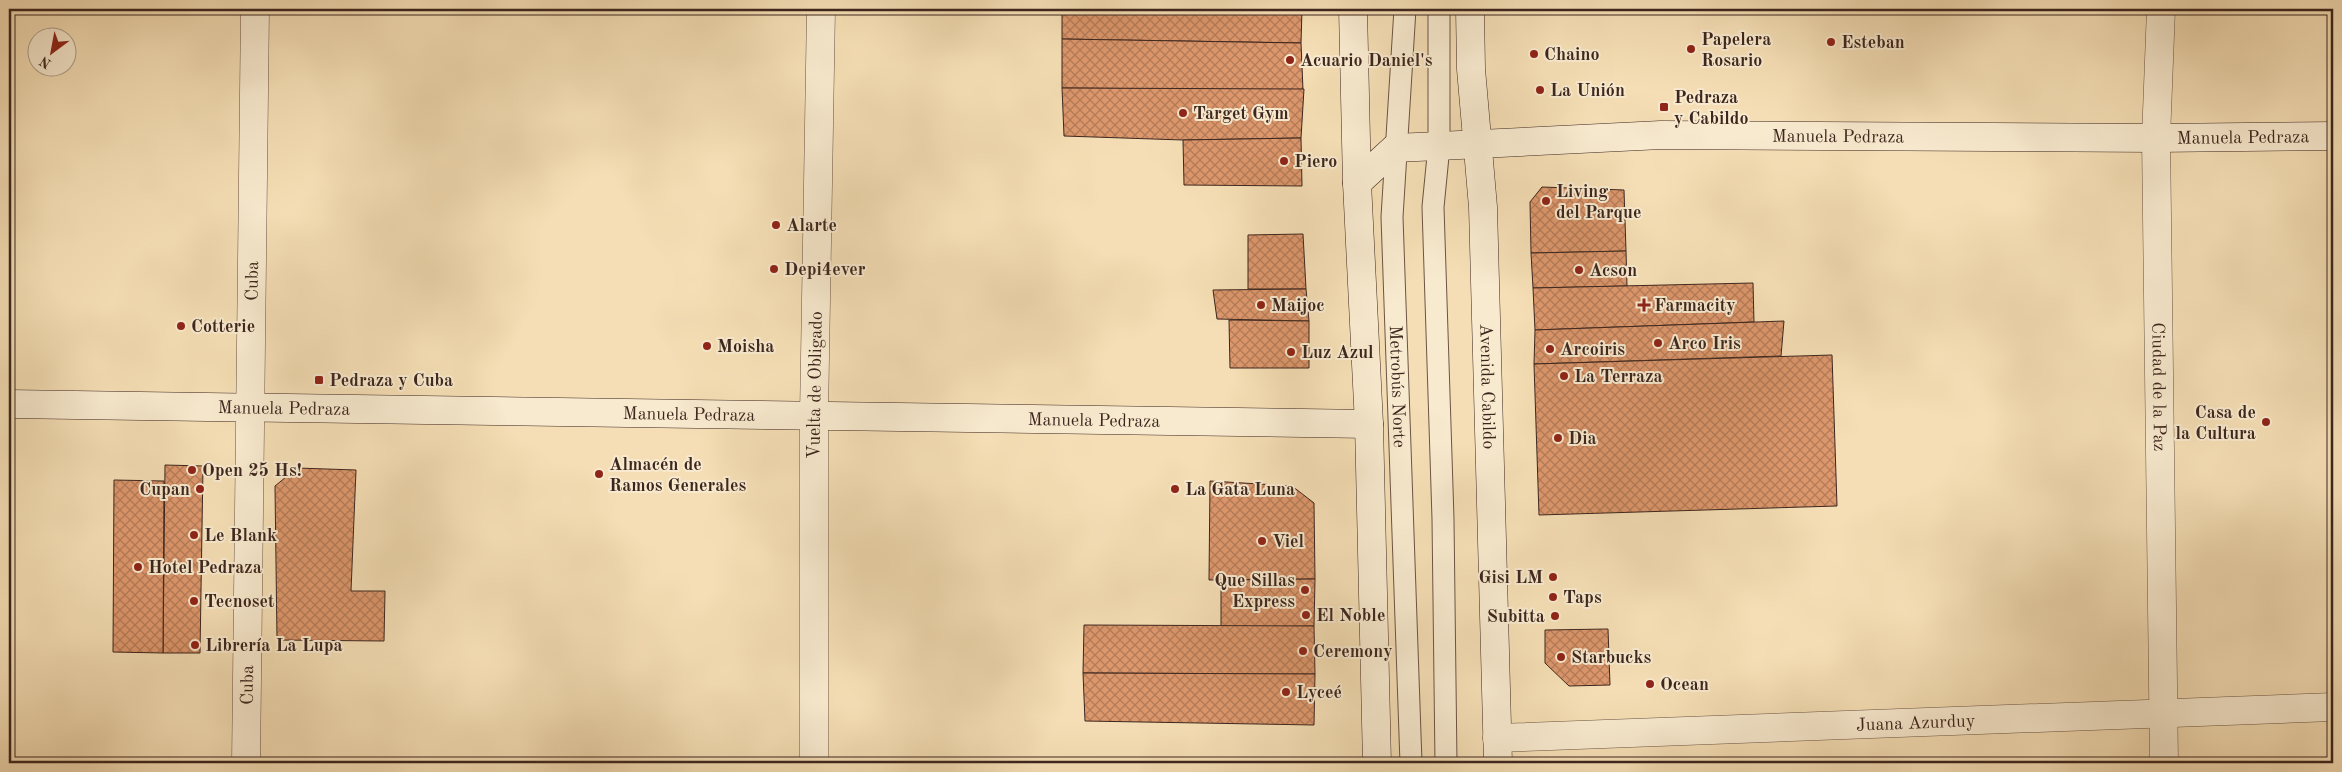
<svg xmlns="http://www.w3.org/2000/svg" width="2342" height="772" viewBox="0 0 2342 772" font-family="'Old Standard TT',serif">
<defs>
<pattern id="building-cross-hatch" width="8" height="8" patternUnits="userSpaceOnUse" patternTransform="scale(1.25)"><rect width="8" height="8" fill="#dd976c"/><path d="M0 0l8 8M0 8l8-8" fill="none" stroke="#b47b58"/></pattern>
</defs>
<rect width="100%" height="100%" fill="#f5deb5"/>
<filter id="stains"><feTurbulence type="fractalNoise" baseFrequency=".004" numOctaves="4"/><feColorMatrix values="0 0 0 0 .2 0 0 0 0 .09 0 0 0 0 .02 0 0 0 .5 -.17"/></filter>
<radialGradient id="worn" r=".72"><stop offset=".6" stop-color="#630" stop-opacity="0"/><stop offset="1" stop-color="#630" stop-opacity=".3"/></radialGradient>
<g fill="url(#building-cross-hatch)" stroke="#3d261e">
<path d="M1062,9h240l-1,34 -239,-4z"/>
<path d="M1062,39l239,4 2,47 -241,-2z"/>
<path d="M1062,88l242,1 -3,49 -118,2 -119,-4z"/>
<path d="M1301,138l1,48 -118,-1 -1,-45z"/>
<path d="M1542,187l82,3 2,61 -95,2 -1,-51z"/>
<path d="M1303,234l3,55h-58v-54z"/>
<path d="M1626,251l1,35 -94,2 -2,-35z"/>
<path d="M1753,283l1,39 -219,8 -2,-42z"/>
<path d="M1306,289l3,32 -92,-2 -4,-29z"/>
<path d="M1229,320l80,1v47h-79z"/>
<path d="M1784,321l-3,35 -247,8 1,-34z"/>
<path d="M1832,355l5,151 -298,9 -5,-151z"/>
<path d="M165,465l38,1 -3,187h-37z"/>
<path d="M297,468l59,2 -5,121h34l-1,50 -107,-1 -2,-154z"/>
<path d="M114,480l50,1 -1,172 -50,-1z"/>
<path d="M1210,481l82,5 22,17 1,76 -106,1z"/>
<path d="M1315,579l-1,47 -93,1v-47z"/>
<path d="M1084,625l230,1 1,48 -232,-1z"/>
<path d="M1608,629l2,56 -41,1 -24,-23v-33z"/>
<path d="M1083,673l232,1 -1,51 -229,-4z"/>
</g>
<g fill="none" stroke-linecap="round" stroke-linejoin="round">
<defs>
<g id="lane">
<path id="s1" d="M1405,9l-13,208 19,546"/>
<path d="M1439,9v137l-6,61 10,312 3,244"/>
</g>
<g id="street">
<path id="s2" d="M2161,9l-5,129 8,625"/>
<path id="s3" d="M1497,738l836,-31"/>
<path id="s4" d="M246,763l9,-754"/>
<path id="s5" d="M814,763v-347l7,-407"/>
</g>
<g id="secondary">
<path d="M1353,9l4,174 12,241 8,339"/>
<path id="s6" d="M1470,9l1,60 12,138 15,556"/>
<path id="s7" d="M1357,183l38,-35 44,-2 222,-11 495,3 177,-2"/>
<path id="s8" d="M9,404l1360,20"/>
</g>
</defs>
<use href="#lane" stroke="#6b5444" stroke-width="23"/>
<use href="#street" stroke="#6b5444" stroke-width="29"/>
<use href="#secondary" stroke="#3d261e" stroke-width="29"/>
<use href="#lane" stroke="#f8eacf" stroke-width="21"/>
<use href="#street" stroke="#f8eacf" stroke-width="28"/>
<use href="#secondary" stroke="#f8eacf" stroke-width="28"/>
</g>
<g fill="#8f2418" stroke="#f8eacf" stroke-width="2">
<circle cx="1831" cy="42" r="5"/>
<circle cx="1691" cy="49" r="5"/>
<circle cx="1534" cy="54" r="5"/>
<circle cx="1290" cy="60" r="5"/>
<circle cx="1540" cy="90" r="5"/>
<rect x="1659" y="102" width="10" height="10" rx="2.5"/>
<circle cx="1183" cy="113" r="5"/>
<circle cx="1284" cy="161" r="5"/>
<circle cx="1546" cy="201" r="5"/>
<circle cx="776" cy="225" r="5"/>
<circle cx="774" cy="269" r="5"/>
<circle cx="1579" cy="270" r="5"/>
<circle cx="1261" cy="305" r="5"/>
<path d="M1641.5 297.5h5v5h5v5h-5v5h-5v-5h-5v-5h5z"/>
<circle cx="181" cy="326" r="5"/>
<circle cx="1658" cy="343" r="5"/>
<circle cx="707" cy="346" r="5"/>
<circle cx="1550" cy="349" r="5"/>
<circle cx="1291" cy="352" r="5"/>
<circle cx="1564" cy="376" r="5"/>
<rect x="314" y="375" width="10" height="10" rx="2.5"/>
<circle cx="2266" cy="422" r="5"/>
<circle cx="1558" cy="438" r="5"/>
<circle cx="192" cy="470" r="5"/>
<circle cx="599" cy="474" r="5"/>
<circle cx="200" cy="489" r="5"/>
<circle cx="1175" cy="489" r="5"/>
<circle cx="194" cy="535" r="5"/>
<circle cx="1262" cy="541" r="5"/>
<circle cx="138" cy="567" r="5"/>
<circle cx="1553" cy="577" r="5"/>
<circle cx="1305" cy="590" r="5"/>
<circle cx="1553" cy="597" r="5"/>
<circle cx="194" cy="601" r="5"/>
<circle cx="1306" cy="615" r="5"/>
<circle cx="1555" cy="616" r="5"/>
<circle cx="195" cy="645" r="5"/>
<circle cx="1303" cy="651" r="5"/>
<circle cx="1561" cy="657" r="5"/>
<circle cx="1650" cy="684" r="5"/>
<circle cx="1286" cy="692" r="5"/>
</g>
<g text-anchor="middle" stroke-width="4" stroke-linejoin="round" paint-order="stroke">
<g font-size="18" font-weight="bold" fill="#3d261e" stroke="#f8eacf" text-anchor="start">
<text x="1701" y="45">Papelera<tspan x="1701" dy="21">Rosario</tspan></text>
<text x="1841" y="48">Esteban</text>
<text x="1544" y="60">Chaino</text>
<text x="1300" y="66">Acuario Daniel's</text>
<text x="1550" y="96">La Unión</text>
<text x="1674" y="103">Pedraza<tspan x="1674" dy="21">y Cabildo</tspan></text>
<text x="1193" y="119">Target Gym</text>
<text x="1294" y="167">Piero</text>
<text x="1556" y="197">Living<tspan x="1556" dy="21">del Parque</tspan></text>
<text x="786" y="231">Alarte</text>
<text x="784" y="275">Depi4ever</text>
<text x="1589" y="276">Acson</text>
<text x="1271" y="311">Maijoc</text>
<text x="1654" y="311">Farmacity</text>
<text x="191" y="332">Cotterie</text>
<text x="1668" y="349">Arco Iris</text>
<text x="717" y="352">Moisha</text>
<text x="1560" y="355">Arcoiris</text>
<text x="1301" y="358">Luz Azul</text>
<text x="1574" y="382">La Terraza</text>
<text x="329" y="386">Pedraza y Cuba</text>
<text x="2256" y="418" text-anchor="end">Casa de<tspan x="2256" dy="21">la Cultura</tspan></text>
<text x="1568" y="444">Dia</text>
<text x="609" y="470">Almacén de<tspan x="609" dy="21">Ramos Generales</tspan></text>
<text x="202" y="476">Open 25 Hs!</text>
<text x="190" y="495" text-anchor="end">Cupan</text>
<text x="1185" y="495">La Gata Luna</text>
<text x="204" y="541">Le Blank</text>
<text x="1272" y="547">Viel</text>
<text x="148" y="573">Hotel Pedraza</text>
<text x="1543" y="583" text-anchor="end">Gisi LM</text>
<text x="1295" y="586" text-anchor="end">Que Sillas<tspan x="1295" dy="21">Express</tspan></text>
<text x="1563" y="603">Taps</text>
<text x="204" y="607">Tecnoset</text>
<text x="1316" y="621">El Noble</text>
<text x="1545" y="622" text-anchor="end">Subitta</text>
<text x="205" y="651">Librería La Lupa</text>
<text x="1313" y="657">Ceremony</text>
<text x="1571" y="663">Starbucks</text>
<text x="1660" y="690">Ocean</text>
<text x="1296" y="698">Lyceé</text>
</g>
<g font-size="18" fill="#3d261e" stroke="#f8eacf">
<text dy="6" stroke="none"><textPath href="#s7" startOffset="495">Manuela Pedraza</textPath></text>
<text dy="6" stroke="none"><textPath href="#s7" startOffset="900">Manuela Pedraza</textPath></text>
<text dy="6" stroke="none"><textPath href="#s4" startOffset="482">Cuba</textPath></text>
<text dy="6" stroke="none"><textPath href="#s5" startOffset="378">Vuelta de Obligado</textPath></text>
<text dy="6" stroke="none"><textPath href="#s1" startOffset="378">Metrobús Norte</textPath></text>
<text dy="6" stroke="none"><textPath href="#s6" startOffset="378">Avenida Cabildo</textPath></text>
<text dy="6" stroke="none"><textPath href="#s2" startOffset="378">Ciudad de la Paz</textPath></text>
<text dy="6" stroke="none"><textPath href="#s8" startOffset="275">Manuela Pedraza</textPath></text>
<text dy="6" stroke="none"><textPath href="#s8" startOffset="680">Manuela Pedraza</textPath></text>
<text dy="6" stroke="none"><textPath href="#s8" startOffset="1085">Manuela Pedraza</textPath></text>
<text dy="6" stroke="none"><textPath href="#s4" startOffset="78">Cuba</textPath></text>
<text dy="6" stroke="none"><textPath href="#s3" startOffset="419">Juana Azurduy</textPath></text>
</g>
</g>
<rect width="2342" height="772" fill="none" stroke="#f5deb5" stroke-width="30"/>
<rect x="10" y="10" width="2322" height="752" fill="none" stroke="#3d261e" stroke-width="2.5"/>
<rect x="15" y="15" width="2312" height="742" fill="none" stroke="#3d261e"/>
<g transform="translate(52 52) rotate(212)"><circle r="24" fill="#f8eacf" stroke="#ad9c88"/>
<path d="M0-4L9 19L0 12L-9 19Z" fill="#8f2418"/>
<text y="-8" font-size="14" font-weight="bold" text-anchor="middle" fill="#3d261e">N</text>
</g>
<rect width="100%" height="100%" filter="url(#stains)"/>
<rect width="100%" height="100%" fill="url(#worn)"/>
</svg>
